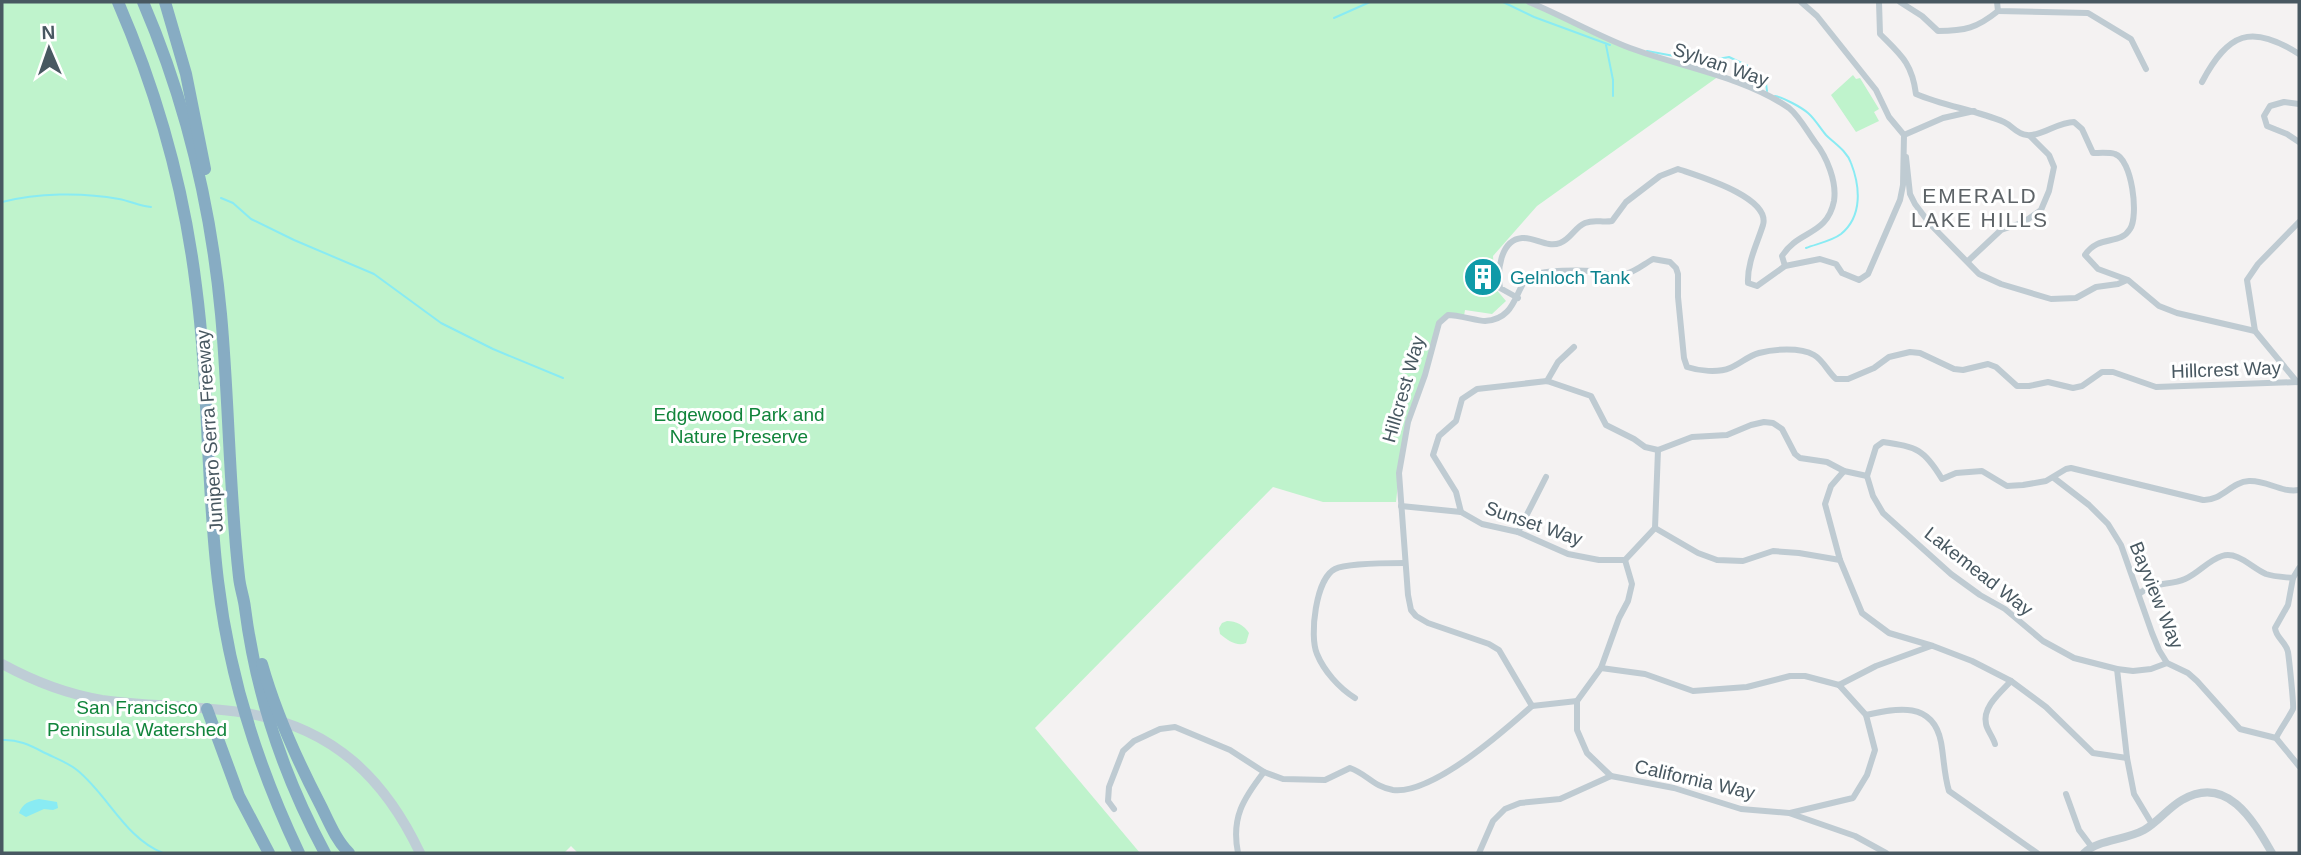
<svg xmlns="http://www.w3.org/2000/svg" width="2301" height="855" viewBox="0 0 2301 855" font-family="Helvetica,sans-serif">
<rect width="100%" height="100%" fill="#f4f2f2"/>
<g fill="#bff3cc">
<path d="M2,2h1527l97,45 93,29 -182,130 -44,50 2,32 11,13 -14,13 -27,-4 -1,6 -16,-1 -9,8 -38,133 -5,46h-73l-50,-15 -238,241 105,125h-562l-7,-7 -7,7h-562z"/>
<path d="M1853,75l3,4 4,-1 19,31 -5,3 5,9 -23,11 -25,-37z"/>
<path d="M1227,621c9,0 17,4 22,12l-3,10c-9,4 -19,-3 -26,-9l-1,-6 3,-5z"/>
</g>
<path fill="#89ebf3" d="M39,799l18,3 1,6 -5,2 -9,-1 -18,8 -7,-4c4,-10 10,-12 20,-14z"/>
<g fill="none" stroke-linecap="round" stroke-linejoin="round">
<g stroke="#89ebf3" stroke-width="2">
<path d="M1503,2l31,15 76,28"/>
<path d="M1334,18l36,-16"/>
<path d="M1606,45l7,35v16"/>
<path d="M1647,51l38,7 23,-2 10,3 11,-2 19,9 13,10 5,7 1,8"/>
<path d="M1775,96c9,2 26,11 33,17 7,6 12,15 18,22 8,8 21,16 25,28 9,23 12,53 -10,71 -9,7 -25,10 -35,14"/>
<path d="M221,198l12,5 18,16 43,21 80,34 67,49 52,26 70,29"/>
<path d="M2,202c35,-9 80,-10 117,-3 11,2 21,7 32,8"/>
<path d="M2,740c15,-1 28,5 41,12 12,6 24,10 34,18 31,25 48,68 86,83"/>
</g>
<g stroke="#bfcbd2" stroke-width="6">
<path d="M1529,2c34,14 67,33 101,46 51,19 115,29 159,60 10,8 18,23 26,34 12,15 22,40 19,59 -7,35 -36,29 -52,55l3,10"/>
<path d="M1801,2l16,14 59,74 13,27 15,18"/>
<path d="M1879,2l1,32c21,21 32,29 36,60 28,12 60,16 88,28 9,4 12,12 23,13 13,2 31,-13 47,-13l8,7 11,24c6,0 16,-1 22,1 17,5 24,62 15,75 -10,17 -31,5 -45,26l13,14 30,11 31,26 18,7 78,18 42,51"/>
<path d="M1900,2l22,14 16,15c27,0 39,-3 60,-20"/>
<path d="M1997,2l1,9 90,2 43,26 15,30"/>
<path d="M2202,82c26,-49 49,-59 97,-28"/>
<path d="M2299,104l-15,-2 -14,4 -6,10 3,10 20,8 12,8"/>
<path d="M1906,157l4,37 5,10 15,20 49,50 22,10 50,15 25,-1 20,-11 22,-3 9,-4"/>
<path d="M1968,261l33,-31 23,-8 17,-12 8,-19 5,-24 -5,-12 -19,-19"/>
<path d="M1518,298l-18,-10c-3,-16 0,-48 22,-50 13,-1 25,10 38,5 11,-4 15,-16 25,-20 10,-4 17,0 27,-2l14,-19 34,-26 18,-7c20,7 93,28 85,56 -6,19 -16,38 -15,58l9,3 28,-20 35,-7 16,5 6,9 17,7 9,-6 32,-74 3,-15 1,-50 39,-17 31,-7"/>
<path d="M2255,331l-8,-51 11,-16 41,-42"/>
<path d="M1547,381l11,-19 16,-15"/>
<path d="M1844,471l-13,15 -6,18 15,56 22,53 27,20 44,13 39,15 39,20 35,26 47,46 34,5"/>
<path d="M2054,478l35,27 19,19 13,21 31,88 7,17 8,13 21,10 9,8 43,48 36,9 23,28"/>
<path d="M1401,506l60,6 21,12 36,8 50,22 31,6h26"/>
<path d="M1461,512l-5,-20 -23,-37 6,-19 17,-15 6,-22 15,-10 70,-8 44,15 15,29 28,14 11,8 13,3 34,-13 35,-2 24,-10 13,-3 9,1 9,6 13,25 5,4 27,4 17,9 23,5"/>
<path d="M1655,528l43,25 19,7 26,1 30,-10 26,2 41,7"/>
<path d="M1518,532l28,-55"/>
<path d="M1625,560l30,-32 3,-78"/>
<path d="M2139,594c14,-13 30,-8 46,-15 14,-6 22,-18 37,-23 16,-5 30,12 44,18 9,3 18,3 27,4"/>
<path d="M2167,663l-16,6 -18,2 -16,-2 -43,-11 -31,-17 -38,-32 -25,-14 -29,-21 -68,-61 -10,-17 -6,-20 9,-29 7,-5c34,5 41,7 59,37l14,-6 26,-2 25,15 16,-1 23,-4 20,-12 5,-1 132,32c19,1 28,-18 46,-19 18,-1 32,12 50,9"/>
<path d="M1601,668l44,6 48,17 54,-4 43,-11h15l34,9"/>
<path d="M2117,669l10,89 7,36 18,30"/>
<path d="M1839,685l37,-19 55,-20"/>
<path d="M1355,698c-16,-10 -31,-27 -38,-44 -8,-18 -1,-76 18,-85 12,-6 54,-6 70,-6"/>
<path d="M1577,701l-45,5 -33,-56 -10,-6 -61,-21 -12,-7 -5,-6 -3,-15 -9,-122 9,-51 17,-47 14,-52 9,-8c10,0 30,6 37,6 35,-2 29,-39 48,-46 14,-5 45,-5 60,-4 11,2 20,6 32,3 10,-2 19,-10 28,-15l17,3 6,6 2,6v23l6,61 3,9c12,4 31,6 43,1 10,-4 18,-12 29,-15 15,-4 41,-6 55,2 9,5 14,17 22,24h12l26,-11 15,-11 21,-5 10,1 34,16 9,1 25,-6 8,3 21,19h12l19,-4 25,6 9,-2 20,-14h11l43,15 141,-5"/>
<path d="M1866,715c31,-7 67,-14 75,27 3,16 3,33 8,49l88,62"/>
<path d="M2276,738c5,-10 12,-19 17,-29 1,-4 -4,-50 -5,-57 -2,-10 -12,-14 -13,-24l13,-23 5,-27 6,-10"/>
<path d="M1995,744c-2,-7 -8,-14 -9,-20 -4,-17 15,-32 25,-43"/>
<path d="M1611,776l-24,-23 -10,-23v-29l24,-33 18,-50 9,-17 4,-17 -7,-24"/>
<path d="M2066,794l13,36 12,16"/>
<path d="M1114,809l-6,-8 1,-14 14,-36 11,-10 26,-12 15,-2 55,23 34,22 19,7 42,1 25,-12c17,6 24,19 43,22 39,5 111,-59 139,-84"/>
<path d="M1790,813l63,-15 14,-23 8,-25 -9,-35 -27,-30"/>
<path d="M1238,853c-7,-35 5,-54 26,-81"/>
<path d="M1479,853l14,-32 12,-12 15,-6 40,-4 51,-23 63,12 67,21 48,4 66,23 31,17"/>
</g>
<path stroke="#bfcbd2" stroke-width="8" d="M2084,853c13,-13 42,-13 60,-23 14,-8 24,-22 38,-30 45,-26 71,20 90,53"/>
<path stroke="#becdd6" stroke-width="10" d="M2,664c31,17 64,30 100,36 49,7 100,5 149,14 83,15 134,65 169,139"/>
<g stroke="#87acc3" stroke-width="12">
<path d="M118,2c39,90 66,186 78,284 13,98 10,197 22,295 11,95 40,186 81,272"/>
<path d="M143,2c42,98 68,205 78,312 8,87 8,176 18,263 1,11 5,21 6,31 11,86 39,169 80,245"/>
<path d="M165,2l21,72 19,95"/>
<path d="M262,664c14,50 35,96 59,142 8,16 15,34 28,47"/>
<path d="M207,709l32,87 30,57"/>
</g>
</g>
<defs>
<symbol id="building-disc" viewBox="-11 -11 22 22"><circle r="9.5" fill="#0f9aa8" stroke="#fff"/><path d="M-4-6H4V6H1V3H-1V6H-4ZM-2.5-4.3h1.7v1.8h-1.7ZM.8-4.3h1.7v1.8H.8ZM-2.5-1h1.7V.8h-1.7ZM.8-1h1.7V.8H.8Z" fill="#fff"/></symbol>
</defs>
<g fill-rule="evenodd">
<use href="#building-disc" x="1461" y="255" width="44" height="44"/>
</g>
<g text-anchor="middle" stroke-width="6" stroke-linejoin="round" paint-order="stroke">
<g font-size="19" fill="#485861" stroke="#fff">
<text transform="translate(1721 64) rotate(19)" y="7">Sylvan Way</text>
<text transform="translate(2226 369) rotate(-2)" y="7">Hillcrest Way</text>
<text transform="translate(1403 389) rotate(-74)" y="7">Hillcrest Way</text>
<text transform="translate(209 431) rotate(-94)" y="7">Junipero Serra Freeway</text>
<text transform="translate(1534 523) rotate(19)" y="7">Sunset Way</text>
<text transform="translate(1979 571) rotate(38)" y="7">Lakemead Way</text>
<text transform="translate(2157 595) rotate(68)" y="7">Bayview Way</text>
<text transform="translate(1695 779) rotate(13)" y="7">California Way</text>
</g>
<g font-size="19" fill="#0d838f" stroke="#fff" text-anchor="start">
<text x="1510" y="284">Gelnloch Tank</text>
</g>
<g font-size="19" fill="#11843b" stroke="#fff">
<text x="739" y="421">Edgewood Park and<tspan x="739" dy="22">Nature Preserve</tspan></text>
<text x="137" y="714">San Francisco<tspan x="137" dy="22">Peninsula Watershed</tspan></text>
</g>
<g font-size="21" letter-spacing="2" fill="#5d6367" stroke="#fff">
<text x="1980" y="203">EMERALD<tspan x="1980" dy="24">LAKE HILLS</tspan></text>
</g>
</g>
<rect width="2301" height="855" fill="none" stroke="#485861" stroke-width="7"/>
<g transform="translate(49 49) rotate(358)" stroke="#ffffff" stroke-width="5" paint-order="stroke">
<path d="M0-5L12 26L0 18L-12 26Z" fill="#485861"/>
<text y="-10" font-size="19" font-weight="bold" text-anchor="middle" fill="#485861">N</text>
</g>
</svg>
